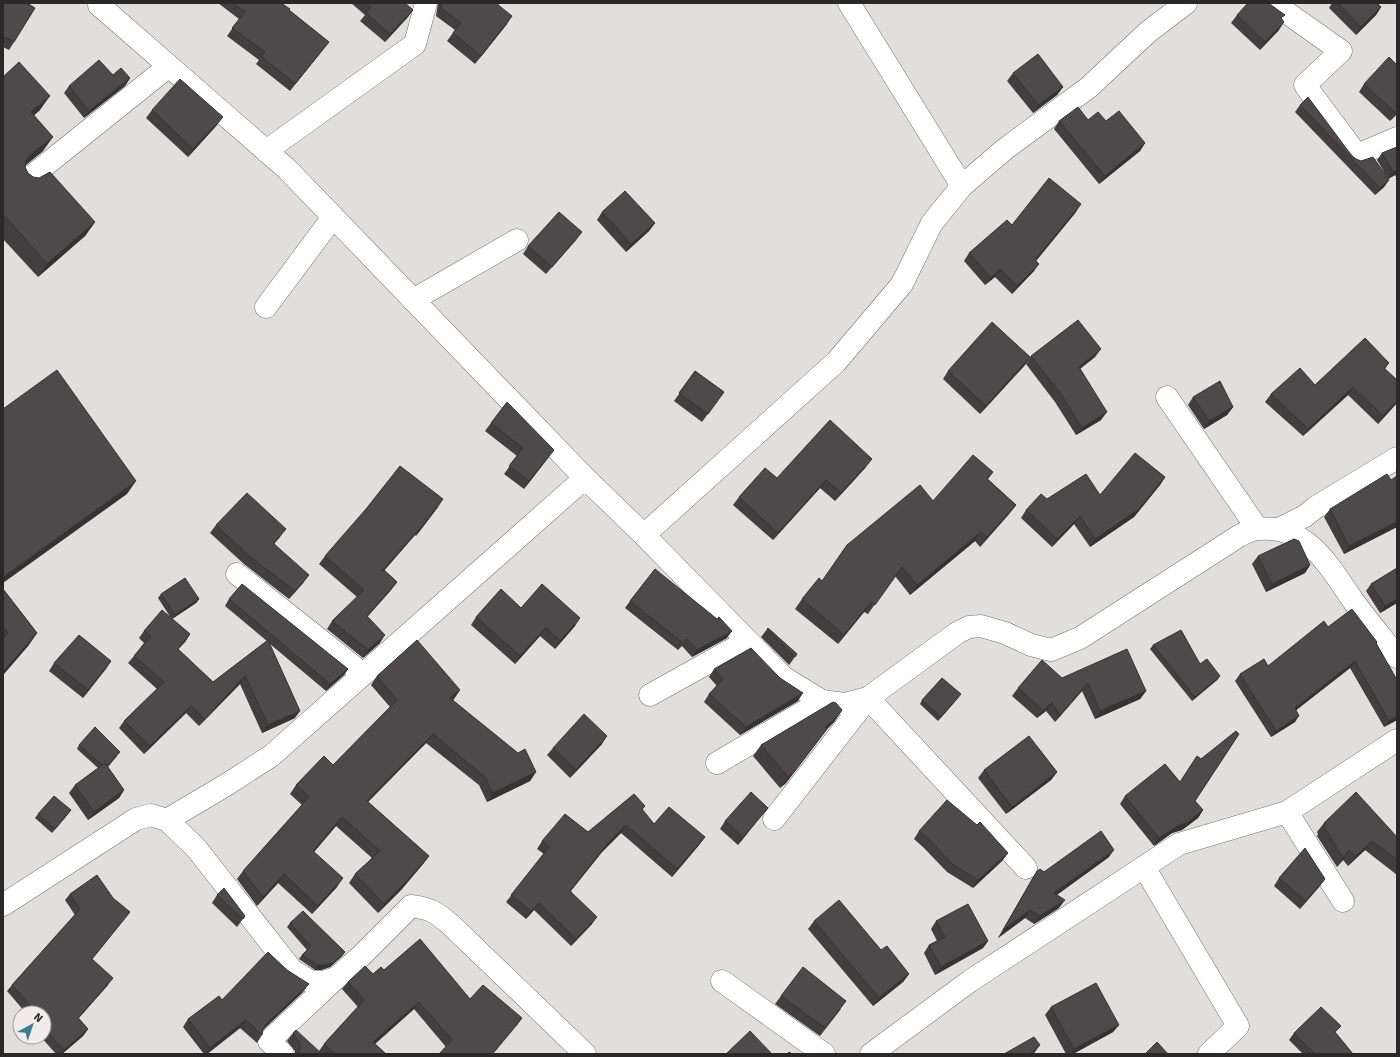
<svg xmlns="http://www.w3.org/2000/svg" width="1400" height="1057" viewBox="0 0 1400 1057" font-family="Signika,sans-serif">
<rect width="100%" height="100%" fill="#e3dede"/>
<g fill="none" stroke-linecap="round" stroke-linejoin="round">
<defs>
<g id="minor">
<path d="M849,3l113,183"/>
<path d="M1273,3l68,48 -36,34 52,70 40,-17"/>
<path d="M99,5l188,164 298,309"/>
<path d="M266,151l149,-107 11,-41"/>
<path d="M28,179l141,-113"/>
<path d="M413,300l104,-60"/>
<path d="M266,307l67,-90"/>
<path d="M1167,397l90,131"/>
<path d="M1279,529l26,-13 11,-9 81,-49"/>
<path d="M644,535l192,-173 66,-78 30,-61 30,-37 43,-37 83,-61 60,-56 38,-29"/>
<path d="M237,574l126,100"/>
<path d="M650,695l97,-54"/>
<path d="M717,763l105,-62"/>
<path d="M1287,812l56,89"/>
<path d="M774,819l94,-121 158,170"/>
<path d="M167,820l59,-35 45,-29 314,-278 59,57 139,142 39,24 23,3 23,-6 89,-65 12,-6 12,-1 24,7 26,12 20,5 29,-12 159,-102c6,-3 13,-7 19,-7 50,-5 72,39 96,73 14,19 29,37 43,55"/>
<path d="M1144,867l94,159 -29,28"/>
<path d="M3,905l133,-86 15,-4 16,5 29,28 96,122 19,12h12l13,-4 25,-22 50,-50c18,2 25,6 39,18l135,130"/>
<path d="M722,981l102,73"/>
<path d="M283,1054l-14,-13 67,-63"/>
<path d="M871,1054l99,-73 209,-137 108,-32 110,-72"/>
</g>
</defs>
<use href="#minor" stroke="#767171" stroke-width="23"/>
<use href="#minor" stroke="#fff" stroke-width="22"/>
</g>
<g fill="#433f40">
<path d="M3,3l11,39 -5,8 -6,-3z"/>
<path d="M218,3h63l8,7 40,32 -39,49 -34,-27 3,-4 -32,-24 12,-17z"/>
<path d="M351,3h54l8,7 -6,8 -22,24 -25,-21 5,-6z"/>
<path d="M438,3h62l-2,2 9,19 -32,40 -28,-23 8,-11 -19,-14z"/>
<path d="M1332,3h45l4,4 -5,8 -20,20 -27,-27z"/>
<path d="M1271,5l8,25 -19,20 -29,-27 6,-8z"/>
<path d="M1397,65v49l-7,7 -31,-29 5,-8z"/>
<path d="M1013,73l50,14 -6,8 -24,18 -26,-32z"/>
<path d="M113,75l17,3 -5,8 -41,32 -20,-25 5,-7z"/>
<path d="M3,77l37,33 -6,5 9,36 -17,14 -1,2 3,6 67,49 -10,14 -47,41 -35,-38z"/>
<path d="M1300,105l56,54 33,21 -5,7 -9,8 -80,-83z"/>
<path d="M152,110l65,15 -29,32 -42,-39z"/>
<path d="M1088,120l18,1 39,22 -5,8 -41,33 -45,-55 5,-8z"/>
<path d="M1397,147v32l-2,-4 -7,4 -11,-19 5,-7z"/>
<path d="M602,212l53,11 -6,8 -23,21 -29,-32z"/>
<path d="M1076,212l-40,49 -2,10 -22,23 -17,-17 -10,8 -21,-24 5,-8 43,-28z"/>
<path d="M576,240l-30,34 -23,-20 5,-8z"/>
<path d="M1031,356l64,1 -15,12 21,51 -25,15 -21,-33 -29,-38z"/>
<path d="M1030,357l-5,8 -45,49 -37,-35 5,-8z"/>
<path d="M1389,363l-4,6 12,11v23l-19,21 -30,-29 -45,41 -38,-34 6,-8 44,-9z"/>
<path d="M695,371l29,21 -22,30 -28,-21z"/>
<path d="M1193,397l40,10 -6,8 -23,14 -16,-24z"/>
<path d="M491,423l57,35 -24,31 -20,-15 13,-18 -32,-25z"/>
<path d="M866,467l-31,34 -15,-13 -47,52 -40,-35 6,-8 38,-19z"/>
<path d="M993,472l-5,7 28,26 -7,9 -29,33 -5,-6 -65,54 -15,-19 -27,38 -4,-2 -26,32 -43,-35 7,-10 20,-18 111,-80z"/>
<path d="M1397,476v51l-53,27 -20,-37 6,-8 61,-29z"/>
<path d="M1165,477l-5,8 -26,32 -44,30 -16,-23 -22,23 -31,-29 5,-8 21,-11 53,-4z"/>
<path d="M438,507l-22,29 -1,-1 -31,35 13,12 -6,8 -24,27 13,26 -17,15 -36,-29 5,-8 25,-24 -38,-33 6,-8z"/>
<path d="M216,525l64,12 -6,6 30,39 -15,17 -45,-35 -34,-31z"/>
<path d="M1258,556l52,9 -5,8 -39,19 -14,-28z"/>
<path d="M1397,568v35l-17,10 -14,-22 5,-7z"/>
<path d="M3,589l34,44 -9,13 -25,29z"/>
<path d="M161,594l38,5 -3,4 -24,16 18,15 -5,8 -7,7 35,33 54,-41 -42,-35 4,-7 119,70 -4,6 -18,16 -56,-47 25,74 -33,15 -22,-49 -41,42 -13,-13 -42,41 -25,-26 5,-7 33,-32 -29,-26 6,-7 10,-13 -5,-5 5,-7 27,-13 -13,-20z"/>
<path d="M630,601l97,37 -35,19 -10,-11 -4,4 -53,-42z"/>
<path d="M521,608l54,18 -20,23 -15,-13 -25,28 -44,-39 5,-8z"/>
<path d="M1328,627l48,16 21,37v40l-13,7 -34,-59 -54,42 -1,12 -24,15 -36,-56 5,-7 28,-8z"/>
<path d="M768,628l29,26 -8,11 -28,-28z"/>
<path d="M1153,645l47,19 20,12 -3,4 -25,21 -42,-52z"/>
<path d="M111,661l-28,37 -34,-27 5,-8z"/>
<path d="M714,669l84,32 -58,34 -36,-33 5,-8 8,-8 -8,-9z"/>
<path d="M377,676l83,14 -7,10 83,72 -6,9 -43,21 -8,-17 -53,-42 -58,59 61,54 -6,8 -22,26 -23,23 -29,-30 6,-9 17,-16 -36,-32 -22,26 23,35 -25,27 -34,-31 -21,23 -20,-27 6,-8 59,-66 -12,-11 6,-9 37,-20 57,-58 -19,-22z"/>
<path d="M1062,678l84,13 -6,8 -45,20 -13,-28 -27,31 -9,-11 -9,7 -25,-22 6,-8z"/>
<path d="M958,698l-20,23 -18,-17 2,-4z"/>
<path d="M842,710l-8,12 -9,9 -39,52 -6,5 -27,-32 8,-11z"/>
<path d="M602,744l-32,34 -23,-23 6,-7z"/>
<path d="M79,745l38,11 -9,11 16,23 -5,8 -31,22 -19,-27 6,-8 23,-17 -21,-19z"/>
<path d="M984,770l73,2 -6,8 -45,34 -28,-36z"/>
<path d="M1125,796l70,5 8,9 -5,8 -16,12 -10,3 -18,13 -34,-42z"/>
<path d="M645,806l-3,4 12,14 51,13 -6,8 -27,32 -51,-44 -19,19 -31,39 21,33 -21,22 -37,-36 -8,9 -20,-17 38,-48 -7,-5 5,-8 46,-9z"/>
<path d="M768,808l-6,7 -24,30 -18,-16 5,-8z"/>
<path d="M38,814h30l-16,19 -17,-15z"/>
<path d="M1324,823l73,14v38l-32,-25 -17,16 -5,-6 -6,7 -20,-31 1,-2 -1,-2z"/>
<path d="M919,831l89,22 -6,8 -29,27 -26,-16 -23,-24 -10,-9z"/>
<path d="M1109,857l-52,38 2,13 -25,16 -9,-6 -27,20 34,-59 5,-8 7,1z"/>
<path d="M1279,878l46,1 -6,8 -19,22 -26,-23z"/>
<path d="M70,894l55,24 -33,41 16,26 -29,33 9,11 -5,7 -21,18h-6l-15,-17h3v-24h-20l1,-1 -18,-21 5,-6 63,-70 -10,-15z"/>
<path d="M217,895l28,21 -8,11 -25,-24z"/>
<path d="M814,921l67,29 28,24 -6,8 -30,24 -65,-77z"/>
<path d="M936,921l52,20 -5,7 -48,27 -11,-22 5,-8 8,-4 -6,-12z"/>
<path d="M290,923l55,29 -3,4 -12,11 -9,3h-6l-16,-11 3,-4 5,-5 -20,-23z"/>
<path d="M384,970l86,29 52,19 -5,7 -71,22 -32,-38 -39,35 11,10h-64l-3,-3 5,-7 34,-37 -16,-18 6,-7 25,-8z"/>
<path d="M303,992l-40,38 -1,5 -5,8 -17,-15 -33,26h-3l-21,-27 5,-8 34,-19z"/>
<path d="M781,996l60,13 -21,27 -45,-32z"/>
<path d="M1051,1007l68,18 -6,7 -40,22h-7l-21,-39z"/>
<path d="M293,1033l29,21h-27v-3l-8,-10z"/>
<path d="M1294,1033h41l18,21h-50l-14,-14z"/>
</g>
<g fill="#373334">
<path d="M1381,7l-5,8 -20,20 5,-8z"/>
<path d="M413,10l-6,8 -22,24 5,-8z"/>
<path d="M512,16l-5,8 -32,40 6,-8z"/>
<path d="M1284,22l-5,8 -19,20 5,-8z"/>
<path d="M130,78l-5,8 -41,32 5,-7z"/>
<path d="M1063,87l-6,8 -24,18 5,-8z"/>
<path d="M50,96l-10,14 -18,16 9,-14z"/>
<path d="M1397,112v2l-7,7z"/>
<path d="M223,117l-6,8 -29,32 5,-8z"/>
<path d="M53,137l-10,14 -23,18 10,-14z"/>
<path d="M1145,143l-5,8 -41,33 6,-8z"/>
<path d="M1397,170v2l-2,3 -7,4 5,-7z"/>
<path d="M1389,180l-5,7 -9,8 5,-7z"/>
<path d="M1081,204l-5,8 -46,56 5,-8z"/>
<path d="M95,222l-10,14 -47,41 9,-13z"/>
<path d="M655,223l-6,8 -23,21 5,-8z"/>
<path d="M582,232l-6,8 -30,34z"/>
<path d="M1039,264l-5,7 -22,23 5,-8z"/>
<path d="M1000,269l-5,8 -10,8 6,-7z"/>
<path d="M1101,349l-6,8 -22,17 6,-7z"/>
<path d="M1030,357l-5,8 -45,49 6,-8z"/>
<path d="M1353,387l-5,8 -45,41 5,-7z"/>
<path d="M1397,401v2l-19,21 5,-8z"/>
<path d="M1233,407l-6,8 -23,14 5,-8z"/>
<path d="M1107,412l-6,8 -25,15 6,-7z"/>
<path d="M554,450l-6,8 -24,31 5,-8z"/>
<path d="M872,459l-6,8 -31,34 6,-8z"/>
<path d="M1165,477l-5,8 -26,32 -44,30 5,-8z"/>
<path d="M826,480l-6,8 -47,52 5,-7z"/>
<path d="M136,481l-9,13 -124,89v-6z"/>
<path d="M443,499l-5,8 -22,29 5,-8z"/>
<path d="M1016,505l-7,9 -29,33 7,-10z"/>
<path d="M1080,516l-6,8 -22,23 5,-8z"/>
<path d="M1397,522v5l-53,27 5,-8z"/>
<path d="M421,527l-6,8 -38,44 5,-8z"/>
<path d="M286,529l-6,8 -12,14 5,-8z"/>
<path d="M981,532l-6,9 -65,54 7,-10z"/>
<path d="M1310,565l-5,8 -39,19 6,-8z"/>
<path d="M309,575l-5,7 -15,17 6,-8z"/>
<path d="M397,582l-6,8 -30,34 6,-8z"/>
<path d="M199,599l-3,4 -24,16 3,-4z"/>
<path d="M1397,599v4l-17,10 5,-7z"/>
<path d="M871,602l-7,10 -26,32 6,-9z"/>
<path d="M580,618l-5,8 -20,23 5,-8z"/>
<path d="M546,628l-6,8 -25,28 5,-8z"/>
<path d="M732,631l-5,7 -35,19 5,-7z"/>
<path d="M37,633l-9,13 -25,29v-3z"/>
<path d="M190,634l-5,8 -13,14 6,-7z"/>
<path d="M385,635l-5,8 -17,15 5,-8z"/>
<path d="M111,661l-5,8 -23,29 5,-8z"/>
<path d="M1355,661l-5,7 -60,47 5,-7z"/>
<path d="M348,669l-4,6 -18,16 4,-7z"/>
<path d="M245,676l-5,8 -41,42 6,-7z"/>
<path d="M1220,676l-3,4 -25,21 3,-4z"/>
<path d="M1088,683l-6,8 -27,31 5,-7z"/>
<path d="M460,690l-6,9 -10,8 6,-9z"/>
<path d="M1146,691l-6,8 -45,20 5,-8z"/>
<path d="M803,693l-5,8 -58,34 6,-8z"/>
<path d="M961,694l-3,4 -20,23 3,-4z"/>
<path d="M1052,703l-6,8 -9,7 6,-8z"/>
<path d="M191,706l-5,7 -42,41 6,-8z"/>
<path d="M842,710l-8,12 -9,9 -39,52 -6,5 45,-61z"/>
<path d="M300,711l-5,7 -33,15 6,-8z"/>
<path d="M1299,716l-4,6 -24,15 5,-6z"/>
<path d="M1397,716v4l-13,7 5,-6z"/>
<path d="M433,734l-7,9 -66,67 7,-9z"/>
<path d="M607,736l-5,8 -32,34 6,-8z"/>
<path d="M536,772l-6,9 -43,21 6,-9z"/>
<path d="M1057,772l-6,8 -45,34 6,-7z"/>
<path d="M124,790l-5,8 -31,22 6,-8z"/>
<path d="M768,808l-6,7 -24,30 5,-8z"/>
<path d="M71,810l-3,4 -16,19 3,-4z"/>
<path d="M1203,810l-5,8 -16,12 -10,3 -18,13 5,-8z"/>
<path d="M342,817l-6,9 -29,34 6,-9z"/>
<path d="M626,825l-5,8 -19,19 -37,46 42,-54z"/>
<path d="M705,837l-6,8 -27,32 5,-8z"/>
<path d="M1372,841l-7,9 -17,16 7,-9z"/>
<path d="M1114,850l-5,7 -61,44 6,-8z"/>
<path d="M1349,850l-6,10 -6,7 6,-9z"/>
<path d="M1008,853l-6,8 -29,27 5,-8z"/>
<path d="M429,856l-6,8 -22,26 -23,23 6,-9z"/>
<path d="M284,874l-6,9 -21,23 6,-9z"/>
<path d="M343,878l-6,9 -25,27 6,-8z"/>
<path d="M1325,879l-6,8 -19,22 6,-8z"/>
<path d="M1065,900l-6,8 -25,16 6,-8z"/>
<path d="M539,903l-5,7 -8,9 5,-8z"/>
<path d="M1030,910l-5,8 -27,20 5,-8z"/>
<path d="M597,917l-5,7 -21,22 5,-7z"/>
<path d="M988,941l-5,7 -48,27 6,-8z"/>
<path d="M345,952l-3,4 -12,11 -9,3h-6l2,-5z"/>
<path d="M909,974l-6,8 -30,24 6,-8z"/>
<path d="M113,978l-5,7 -35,39 5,-6z"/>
<path d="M309,984l-6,8 -43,40 6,-8z"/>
<path d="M419,1002l-5,7 -46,41 5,-8z"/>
<path d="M522,1018l-5,7 -24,29h-1z"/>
<path d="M246,1020l-6,8 -33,26h-1l4,-6z"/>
<path d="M1119,1025l-6,7 -40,22h-3l4,-5z"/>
<path d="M88,1029l-5,7 -21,18h-1l3,-4z"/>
<path d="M1040,1045l-5,7 -2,2h-3z"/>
</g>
<g fill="#4e494a" stroke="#373334">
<path d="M3,3h24l8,5 -21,34 -11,-6z"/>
<path d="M232,3h49l9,6 -1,1 40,32 -34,42 -34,-28 4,-4 -33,-24 13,-16z"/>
<path d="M366,3h39l8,7 -23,24 -24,-21 5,-6z"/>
<path d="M442,3h56l-1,1 15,12 -31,40 -28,-23 8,-10 -20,-15z"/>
<path d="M1248,3h22l1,2 14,10 -4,3 3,4 -19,20 -28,-27z"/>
<path d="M1338,3h39l4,4 -20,20z"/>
<path d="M1038,54l25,33 -25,18 -25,-32z"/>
<path d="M1389,57l8,8v47l-1,1 -32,-29z"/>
<path d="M99,60l14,15 8,-7 9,10 -41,33 -20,-25z"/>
<path d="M19,62l31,34 -19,16 22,25 -23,18 -4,5 -1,7 3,6 5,4 6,1 11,-6 45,50 -48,42 -44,-50v-137z"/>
<path d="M180,79l43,38 -30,32 -41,-39z"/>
<path d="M1308,97l44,59 4,3 5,2 12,-4 16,23 -9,8 -80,-83z"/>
<path d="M1078,107l10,13 10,-8 8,9 13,-10 26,32 -40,33 -46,-55z"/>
<path d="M1397,147v23l-4,2 -11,-19z"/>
<path d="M1049,178l32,26 -46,56 4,4 -22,22 -17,-17 -9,9 -22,-25 38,-33 5,5z"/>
<path d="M625,191l30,32 -24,21 -29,-32z"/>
<path d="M559,212l23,20 -30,35 -24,-21z"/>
<path d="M1078,320l23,29 -22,18 28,45 -25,16 -21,-34 -30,-38z"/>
<path d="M992,322l38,35 -44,49 -38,-35z"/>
<path d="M1365,338l24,25 -5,5 13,12v21l-14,15 -30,-29 -45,42 -37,-35 29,-26 15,17z"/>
<path d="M57,370l79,111 -133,96v-168z"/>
<path d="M695,371l29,21 -16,22 -29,-21z"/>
<path d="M1220,381l13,26 -24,14 -16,-24z"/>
<path d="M507,402l47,48 -25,31 -20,-15 14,-18 -32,-25z"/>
<path d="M830,420l42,39 -31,34 -15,-13 -48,53 -39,-36 26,-29 12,10z"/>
<path d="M1135,453l30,24 -26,32 -44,30 -15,-23 -23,23 -31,-29 15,-16 6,5 39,-25 14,21z"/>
<path d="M973,455l20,17 -6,7 29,26 -29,32 -6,-5 -64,53 -15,-18 -27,38 -4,-3 -27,33 -42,-36 17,-21 3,3 25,-36 73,-60 13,16z"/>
<path d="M400,466l43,33 -22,29v-1l-39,44 2,-1 13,12 -30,34 18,19 -17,15 -36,-29 32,-31 -39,-34 41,-47z"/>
<path d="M1387,474l4,6 6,-4v46l-48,24 -19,-37z"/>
<path d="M247,493l39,36 -13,14 36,32 -14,16 -46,-35 -33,-31z"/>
<path d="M1294,539l5,2 11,24 -38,19 -14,-28z"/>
<path d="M1397,568v31l-12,7 -14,-22z"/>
<path d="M655,569l62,50 2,-2 13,14 -35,19 -10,-11 -4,4 -53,-42z"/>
<path d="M185,578l14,21 -24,16 -14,-21z"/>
<path d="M242,584l106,85 -18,15 -101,-85z"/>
<path d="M542,584l38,34 -20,23 -14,-13 -26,28 -44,-39 25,-28 20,19z"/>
<path d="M3,589l34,44 -34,39v-33l5,-6 -5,-6z"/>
<path d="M1352,609l25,33 -1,1 21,37v36l-8,5 -34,-60 -60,47 4,8 -23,15 -36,-57 24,-15 4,7 56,-45 4,6z"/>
<path d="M162,610l28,24 -12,15 35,33 55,-42 32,71 -32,14 -23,-49 -40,43 -14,-13 -41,40 -26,-25 40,-39 -30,-26 17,-20 -7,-5z"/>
<path d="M768,628l29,26 -2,3 -28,-28z"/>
<path d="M1181,630l19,34 7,-5 13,17 -25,21 -42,-52z"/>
<path d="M79,635l32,26 -23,29 -34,-27z"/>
<path d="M417,640l43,50 -10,8 68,55 7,-4 11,23 -43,21 -8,-16 -52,-43 -66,67 62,55 -22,25 -23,23 -29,-30 25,-23 -38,-34 -29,34 30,27 -25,28 -34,-32 -21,23 -20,-26 66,-74 -13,-12 28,-29 9,9 64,-65 -20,-24z"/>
<path d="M751,648l29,30 23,15 -57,34 -37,-33 14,-15 -9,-10z"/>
<path d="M1127,649l19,42 -46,20 -12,-28 -28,32 -8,-12 -9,7 -25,-22 24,-28 20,18z"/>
<path d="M942,678l19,16 -20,23 -19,-17z"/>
<path d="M833,702l3,1 6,7 -6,8 -11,9 2,2 -33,43 -6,5 -27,-32z"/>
<path d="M584,714l23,22 -31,34 -23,-22z"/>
<path d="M95,727l25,25 -13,14 -2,-3 -3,2 -23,-20z"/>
<path d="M1236,731l3,3 -44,67 8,9 -16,13 -10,3 -18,12 -34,-42 40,-32 15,18 17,-26 4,3z"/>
<path d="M1029,736l28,36 -45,35 -28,-37z"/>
<path d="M105,763l19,27 -30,22 -19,-27z"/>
<path d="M751,792l17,16 -25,29 -18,-16z"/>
<path d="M1356,792l41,45v23l-25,-19 -17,16 -6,-7 -6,8 -19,-32 1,-2 -1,-1z"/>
<path d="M634,794l11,12 -3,3 12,15 15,-17 36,30 -28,32 -51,-44 -19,19 -37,47 27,26 -21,22 -37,-36 -8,8 -20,-16 38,-48 -7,-6 23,-27 23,18z"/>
<path d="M54,796l17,14 -16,19 -17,-15z"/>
<path d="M947,800l30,25 3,-3 28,31 -30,27 -26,-16 -22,-24 -11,-9z"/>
<path d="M1101,831l13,19 -60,43 11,7 -25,16 -10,-6 -27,20 34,-59 3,-2 4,3z"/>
<path d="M1305,848l20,31 -19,22 -27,-23z"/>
<path d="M97,875l16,23 17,14 -38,47 21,19 -35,40 10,11 -24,21 -20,-22v-15h-13l-4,-4 4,-3 -19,-21 68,-76 -10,-15z"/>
<path d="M224,888l21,28 -2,3 -26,-24z"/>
<path d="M839,900l42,50 6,-4 22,28 -30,24 -65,-77z"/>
<path d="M968,904l20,37 -47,26 -12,-22 16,-8 -9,-16z"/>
<path d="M303,911l42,41 -12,11 -9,2h-7l-15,-10 9,-9 -21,-23z"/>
<path d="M420,939l50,60 13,-14 39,33 -30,36h-53l13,-14 -33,-38 -46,40 13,12h-51l-11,-10 40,-44 -16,-18 17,-16 8,8 8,-7 3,3z"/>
<path d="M268,952l19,18 22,14 -43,40 -3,5 -1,6 -16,-15 -36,28 -22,-29 31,-23 3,4z"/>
<path d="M803,967l43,34 -21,27 -44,-32z"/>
<path d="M1096,983l23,42 -45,24 -23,-42z"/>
<path d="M1321,1007l20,19 -6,6 18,22h-38l-21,-21z"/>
<path d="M296,1030l26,24h-24l2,-4v-7l-7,-10z"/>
<path d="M750,1031l22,23h-46z"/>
<path d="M1034,1037l6,8 -10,9h-26z"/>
<path d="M1157,1042l11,12h-23z"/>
<path d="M789,1052l3,2h-5z"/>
</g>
<rect width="1400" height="1057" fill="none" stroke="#2a2828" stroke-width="8"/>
<g transform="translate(32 1025) rotate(40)"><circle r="19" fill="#f1ebec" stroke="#a19d9e"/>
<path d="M0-3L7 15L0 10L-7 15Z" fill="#3d7c90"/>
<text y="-6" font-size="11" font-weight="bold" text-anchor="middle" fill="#2a2828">N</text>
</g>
</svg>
